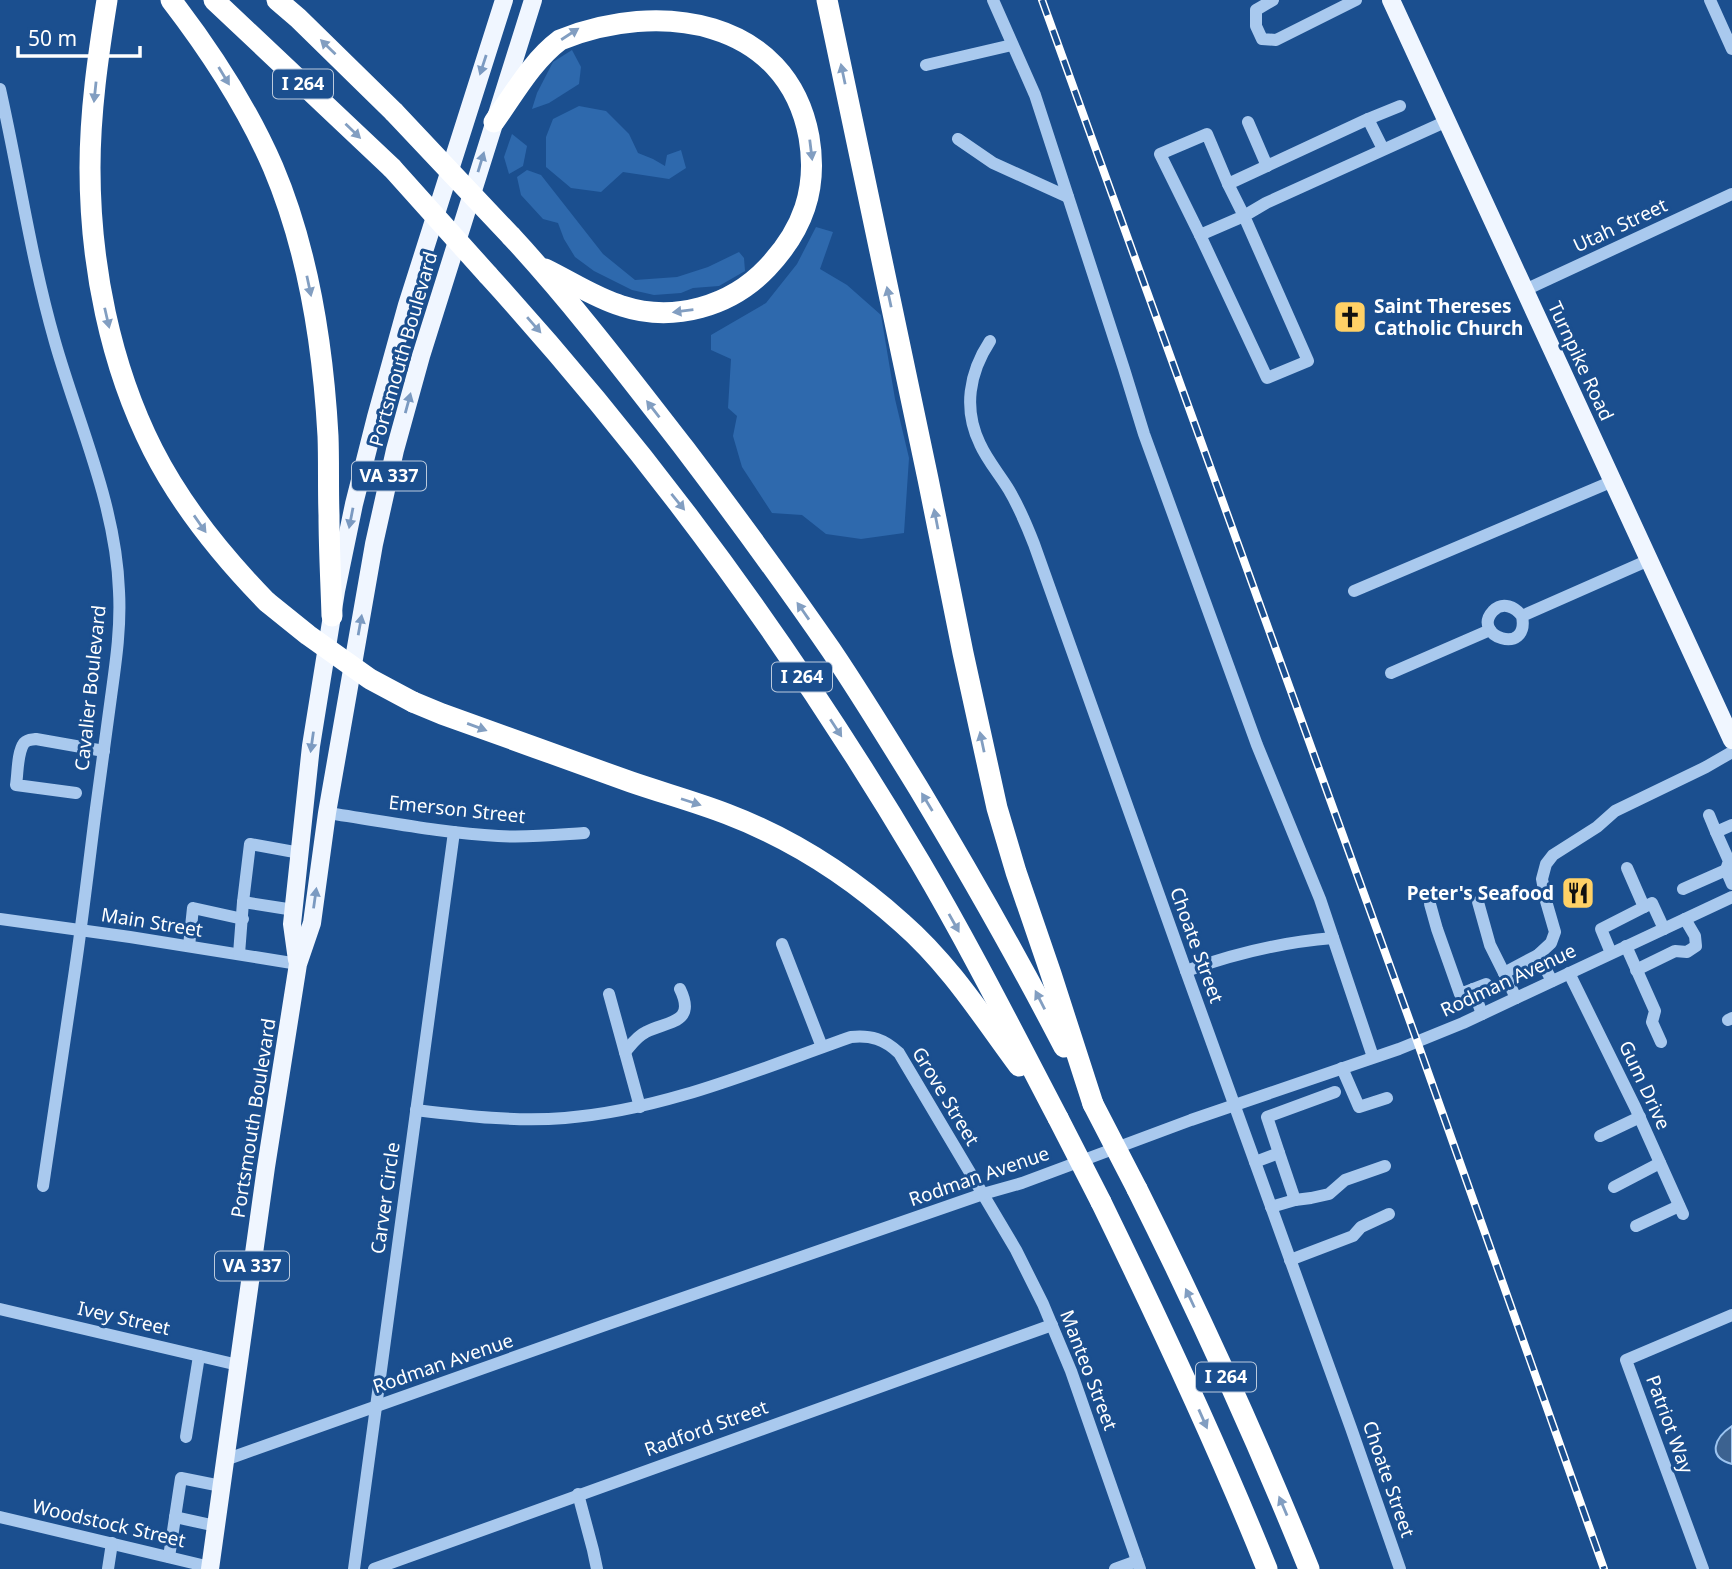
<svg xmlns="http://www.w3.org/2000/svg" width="1732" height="1569" viewBox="0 0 1732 1569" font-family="'Noto Sans',sans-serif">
<rect width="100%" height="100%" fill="#1b4f8f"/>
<g fill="#2e69ad">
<path d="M572,50l9,17 -2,17 -30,19 -17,6 5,-16 16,-31z"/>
<path d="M579,106l27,5 23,23 9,19 15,6 12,7 2,-11 14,-5 5,18 -17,11 -46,-7 -22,20 -30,-4 -25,-21v-30l7,-18z"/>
<path d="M512,134l15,12 -4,20 -14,8 -5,-17z"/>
<path d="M527,170l14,5 62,79 32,26 42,-3 31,-10 31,-15 5,6 1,13 -26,15 -26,2 -12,5 -27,2 -22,-5 -38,-19 -19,-14 -11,-18 -6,-16 -15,-4 -22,-24 -4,-18z"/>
<path d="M816,227l17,5 -13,37 27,16 34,30 14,84 14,59 -5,75 -43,6 -35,-5 -24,-19 -30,-2 -30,-46 -9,-31 4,-20 -9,-8 3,-49 -20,-9v-15l55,-32 31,-39z"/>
</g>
<path fill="#3c6290" stroke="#9cc4f0" stroke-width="2" d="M1732,1426v38c-26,-7 -17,-27 0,-38z"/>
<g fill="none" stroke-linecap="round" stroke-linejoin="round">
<g stroke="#a9c9ee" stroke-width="12">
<path d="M993,0l42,95 89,274 20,65 113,311 63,154 53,158"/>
<path d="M1273,0l-17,10v16l6,13 14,1 80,-40"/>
<path d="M1710,0l22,49"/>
<path d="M926,65l86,-20"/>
<path d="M0,89c19,84 31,170 55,253 23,81 61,163 64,249 2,36 -3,70 -8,106 -5,37 -10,74 -15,111 -7,54 -13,108 -21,162 -10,72 -21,144 -32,216"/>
<path d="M1368,119l15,30"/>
<path d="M1248,122l19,44"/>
<path d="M958,139l35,24 75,34"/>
<path d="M1228,184l-21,-50 -47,20 40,81 67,143 41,-17 -64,-145 22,-13 181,-82"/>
<path d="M1200,235l44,-19 -16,-32 140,-65 32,-13"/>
<path d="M1525,290l207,-96"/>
<path d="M990,341c-21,32 -27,68 -10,103 7,16 20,31 29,46 10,17 18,36 25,54l152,427 165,457 49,141"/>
<path d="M1354,591l259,-110"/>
<path d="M1522,616c8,41 -52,20 -29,-5 10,-10 22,-4 29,5l127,-56"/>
<path d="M1391,673l99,-43"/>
<path d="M76,793l-60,-8c2,-12 1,-32 8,-42 4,-4 7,-3 12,-4l68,12"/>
<path d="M327,813c56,8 114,20 171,23 28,2 57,-1 86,-3"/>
<path d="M1709,815l7,17 16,-7"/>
<path d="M1716,832l13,29 -3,9 6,14"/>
<path d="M1627,868l17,39"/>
<path d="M1683,889l43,-19"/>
<path d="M243,902l51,8"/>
<path d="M1478,902l12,43 14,28"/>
<path d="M1430,904l7,25 23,65 26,-10"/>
<path d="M0,919l130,18 168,27"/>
<path d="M782,944l40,103"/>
<path d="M189,946l4,-38 50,11"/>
<path d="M1626,946l29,65 -3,11 9,20"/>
<path d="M1611,953l-10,-24 51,-26 12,26"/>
<path d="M239,954l4,-52 7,-58 50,9"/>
<path d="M1538,955l13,-12 4,-11 -9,-31 -4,-22 4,-15 7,-9 44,-28 18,-16 91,-44 26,-15"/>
<path d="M1636,970l39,-19 12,1 9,-6 -1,-10 -10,-17"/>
<path d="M1186,971c47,-17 97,-29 147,-33"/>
<path d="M1569,973l66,134 48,107"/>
<path d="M1473,989l9,25"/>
<path d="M609,994l31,113"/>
<path d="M1516,998l-12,-25 34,-18 14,26"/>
<path d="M1728,1020l4,-2"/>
<path d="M625,1052c6,-7 12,-16 21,-20 21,-11 51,-8 34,-43"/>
<path d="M1342,1068l17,39 28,-9"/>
<path d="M416,1110c50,6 99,12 149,8 99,-8 192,-48 286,-81 20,-2 33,2 48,16l117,197 27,54 28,67 69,198"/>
<path d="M1600,1136l40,-19"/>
<path d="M1279,1153l16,47"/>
<path d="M1255,1162l24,-9 -12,-36 68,-25"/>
<path d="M1614,1187l46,-24"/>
<path d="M1271,1207l24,-7 16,-2 18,-4 16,-14 40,-14"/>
<path d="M1636,1226l43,-20"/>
<path d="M1290,1260l63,-24 8,-9 28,-13"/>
<path d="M0,1309l238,56"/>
<path d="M186,1437l13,-81"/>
<path d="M225,1460l380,-135 378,-131 39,-11 169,-63 208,-71 64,-26 269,-126"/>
<path d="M578,1494l15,56 4,19"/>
<path d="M0,1517l210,50"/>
<path d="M175,1517l41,9"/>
<path d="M169,1557l12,-79 40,8"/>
<path d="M108,1569l4,-26"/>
<path d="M354,1569l100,-737"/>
<path d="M374,1569l678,-244"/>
<path d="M1115,1569l22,-8"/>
<path d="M1703,1569l-77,-209 106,-45"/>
</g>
<g stroke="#f0f6ff" stroke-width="18">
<path d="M1391,0l341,740"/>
<path d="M297,960l-5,-36 19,-178 25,-155 18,-87 22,-87 31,-112 97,-305"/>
<path d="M210,1569l56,-402 32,-203 14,-41 15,-110 47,-269 21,-94 26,-94 112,-356"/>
</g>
<g stroke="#fff" stroke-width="21">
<path d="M107,0c-9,56 -17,112 -17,168 0,96 20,197 63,282 29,57 70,107 114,152"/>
<path d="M171,0c40,52 76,107 102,167 36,85 50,178 55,269 1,26 0,53 1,79 0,34 2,67 3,101"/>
<path d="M214,0l178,168"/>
<path d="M277,0l21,18 96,94"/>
<path d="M827,0l101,479 35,174 34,155 19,64 35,102 42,130"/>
<path d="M494,122c20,-28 38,-61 66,-82 98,-40 227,-22 249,97 9,52 -6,93 -42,131 -36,38 -93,55 -145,38 -27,-8 -52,-25 -77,-37"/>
<path d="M511,236c62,67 118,141 174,213 50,66 99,133 146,201 31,46 59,92 88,139 51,85 100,171 145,258"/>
<path d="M488,275c164,180 308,378 432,587 49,83 93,170 138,256"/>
<path d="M413,702l29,12c63,23 126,45 189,68 32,11 65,20 96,32 63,24 124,63 175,109 47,41 80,93 117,143"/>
<path d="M1137,1189c62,124 120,251 172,380"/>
<path d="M1101,1202c59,121 116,242 166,367"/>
</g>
<defs>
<path id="rail" d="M1042,0l375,1041 187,528"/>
</defs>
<use href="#rail" stroke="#fff" stroke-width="8"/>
<use href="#rail" stroke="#1b4f8f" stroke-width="5" stroke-dasharray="16" stroke-linecap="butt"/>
<g stroke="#fff" stroke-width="21">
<path d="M394,112l117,124"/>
<path d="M392,168l96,107"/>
<path d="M267,602l41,33 62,44 43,23"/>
<path d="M1093,1104l44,85"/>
<path d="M1058,1118l43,84"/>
</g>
</g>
<defs><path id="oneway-solid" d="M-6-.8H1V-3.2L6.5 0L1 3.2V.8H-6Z" transform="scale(1.75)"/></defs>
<g fill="#829ec1">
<use href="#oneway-solid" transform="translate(570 34) rotate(-33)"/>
<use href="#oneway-solid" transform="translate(328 47) rotate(-136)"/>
<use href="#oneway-solid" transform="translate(843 74) rotate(-102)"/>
<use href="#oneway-solid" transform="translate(224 76) rotate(59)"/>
<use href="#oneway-solid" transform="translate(95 92) rotate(96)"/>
<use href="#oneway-solid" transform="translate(353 131) rotate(44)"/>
<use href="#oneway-solid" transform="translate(811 150) rotate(83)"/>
<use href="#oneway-solid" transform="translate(309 286) rotate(78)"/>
<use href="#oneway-solid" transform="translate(889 297) rotate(-102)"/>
<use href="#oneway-solid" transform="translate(683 311) rotate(173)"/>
<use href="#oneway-solid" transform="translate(107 318) rotate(77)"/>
<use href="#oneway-solid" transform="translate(534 325) rotate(49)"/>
<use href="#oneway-solid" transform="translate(653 409) rotate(-128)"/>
<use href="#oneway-solid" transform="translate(678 502) rotate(51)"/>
<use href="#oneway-solid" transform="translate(936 519) rotate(-101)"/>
<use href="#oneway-solid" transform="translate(200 524) rotate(55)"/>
<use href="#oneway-solid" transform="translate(803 611) rotate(-125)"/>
<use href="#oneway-solid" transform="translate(477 727) rotate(20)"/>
<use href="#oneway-solid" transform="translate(836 728) rotate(57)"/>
<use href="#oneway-solid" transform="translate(982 742) rotate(-102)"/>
<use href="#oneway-solid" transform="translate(691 802) rotate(18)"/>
<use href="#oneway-solid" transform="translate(927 802) rotate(-121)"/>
<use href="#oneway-solid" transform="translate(954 923) rotate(61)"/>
<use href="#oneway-solid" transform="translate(1040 1000) rotate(-117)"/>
<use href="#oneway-solid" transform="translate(1190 1298) rotate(-115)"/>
<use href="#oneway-solid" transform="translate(1203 1419) rotate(66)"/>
<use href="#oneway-solid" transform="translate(1283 1506) rotate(-113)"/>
</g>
<g fill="#7b9ac1">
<use href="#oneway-solid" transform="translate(483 65) rotate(108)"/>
<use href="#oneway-solid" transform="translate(481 162) rotate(-73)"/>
<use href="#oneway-solid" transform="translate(408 403) rotate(-75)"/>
<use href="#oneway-solid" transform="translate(351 518) rotate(101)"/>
<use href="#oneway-solid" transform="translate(360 625) rotate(-80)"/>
<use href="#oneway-solid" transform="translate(312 742) rotate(98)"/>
<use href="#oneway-solid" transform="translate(315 898) rotate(-82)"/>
</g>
<defs>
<symbol id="church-square" viewBox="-11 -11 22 22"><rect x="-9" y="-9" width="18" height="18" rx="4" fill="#ffd166" stroke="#1b4f8f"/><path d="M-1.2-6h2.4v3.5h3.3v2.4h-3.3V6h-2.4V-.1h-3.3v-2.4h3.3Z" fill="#111"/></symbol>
<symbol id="restaurant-square" viewBox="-11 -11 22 22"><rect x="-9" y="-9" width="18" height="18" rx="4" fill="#ffd166" stroke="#1b4f8f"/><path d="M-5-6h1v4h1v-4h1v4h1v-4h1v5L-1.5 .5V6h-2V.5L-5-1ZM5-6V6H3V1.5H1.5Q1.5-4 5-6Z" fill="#111"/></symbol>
</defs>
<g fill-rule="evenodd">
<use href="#church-square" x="1331" y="298" width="38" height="38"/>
<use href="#restaurant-square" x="1559" y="874" width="38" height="38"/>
</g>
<g text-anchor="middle" stroke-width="6" stroke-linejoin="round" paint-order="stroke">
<g fill="#1b4f8f" stroke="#bbcadd" stroke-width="2">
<rect x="273" y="69.5" width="60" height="29" rx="5"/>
<rect x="352" y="461.5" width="74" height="29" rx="5"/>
<rect x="772" y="662.5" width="60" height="29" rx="5"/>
<rect x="215" y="1251.5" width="74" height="29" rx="5"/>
<rect x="1196" y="1362.5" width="60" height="29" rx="5"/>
</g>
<g font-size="18" font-weight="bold" fill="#fff">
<text x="303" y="90">I 264</text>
<text x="389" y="482">VA 337</text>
<text x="802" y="683">I 264</text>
<text x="252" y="1272">VA 337</text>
<text x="1226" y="1383">I 264</text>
</g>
<g font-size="19" fill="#fff" stroke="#1b4f8f">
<text transform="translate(1620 225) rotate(-25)" y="7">Utah Street</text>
<text transform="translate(403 349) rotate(-74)" y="7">Portsmouth Boulevard</text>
<text transform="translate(1581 361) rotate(65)" y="7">Turnpike Road</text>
<text transform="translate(90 688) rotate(-84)" y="7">Cavalier Boulevard</text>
<text transform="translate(457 809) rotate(6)" y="7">Emerson Street</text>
<text transform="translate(152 922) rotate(9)" y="7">Main Street</text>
<text transform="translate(1197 945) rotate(70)" y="7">Choate Street</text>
<text transform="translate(1508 980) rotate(-25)" y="7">Rodman Avenue</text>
<text transform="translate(1645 1085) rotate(65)" y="7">Gum Drive</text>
<text transform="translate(946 1096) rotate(59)" y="7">Grove Street</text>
<text transform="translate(253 1118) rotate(-81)" y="7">Portsmouth Boulevard</text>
<text transform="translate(979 1176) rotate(-19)" y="7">Rodman Avenue</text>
<text transform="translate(385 1198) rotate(-82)" y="7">Carver Circle</text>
<text transform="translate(124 1318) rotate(13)" y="7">Ivey Street</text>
<text transform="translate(443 1363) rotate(-19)" y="7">Rodman Avenue</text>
<text transform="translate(1089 1370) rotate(69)" y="7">Manteo Street</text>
<text transform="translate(1670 1424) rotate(70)" y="7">Patriot Way</text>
<text transform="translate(706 1428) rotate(-20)" y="7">Radford Street</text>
<text transform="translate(1389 1479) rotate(71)" y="7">Choate Street</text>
<text transform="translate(109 1523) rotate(13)" y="7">Woodstock Street</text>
</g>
<g font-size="19" font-weight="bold" fill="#fff" stroke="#1b4f8f" text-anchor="start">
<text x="1374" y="313">Saint Thereses<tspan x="1374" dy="22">Catholic Church</tspan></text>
<text x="1554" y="900" text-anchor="end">Peter's Seafood</text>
</g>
</g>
<path d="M18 46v10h122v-10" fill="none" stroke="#ffffff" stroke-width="3.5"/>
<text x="28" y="46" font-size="21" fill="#ffffff" stroke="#1b4f8f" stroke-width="5" paint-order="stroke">50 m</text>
</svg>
